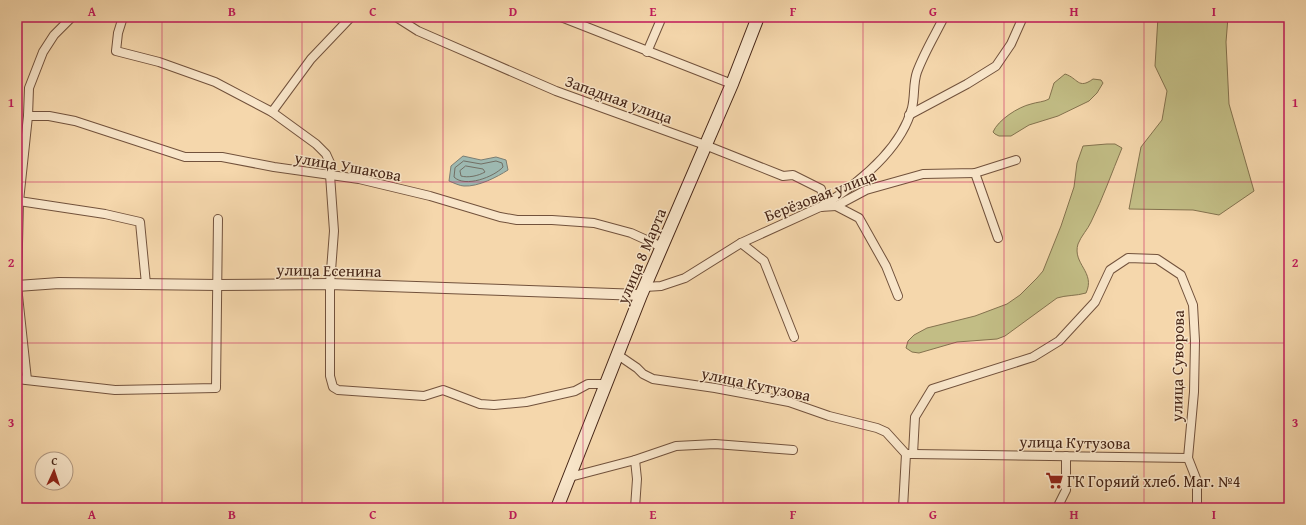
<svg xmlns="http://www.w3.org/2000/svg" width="1306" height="525" viewBox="0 0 1306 525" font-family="'Gentium Book Plus',serif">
<rect width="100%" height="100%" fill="#f5d7ac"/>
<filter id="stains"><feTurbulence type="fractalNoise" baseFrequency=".005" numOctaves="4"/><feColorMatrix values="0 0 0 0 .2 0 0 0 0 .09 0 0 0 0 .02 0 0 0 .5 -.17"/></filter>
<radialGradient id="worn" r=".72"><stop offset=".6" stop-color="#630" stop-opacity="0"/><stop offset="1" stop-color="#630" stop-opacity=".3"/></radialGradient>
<g fill="#c2bd85" stroke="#84724e">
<path d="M1158,17h70l-2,25 3,62 25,87 -35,24 -26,-5 -64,-1 12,-62 21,-27 5,-29 -12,-25z"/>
<path d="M1065,74c13,4 13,16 28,5l8,1 2,3 -6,10 -8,8 -31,15 -29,9 -18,11h-12l-4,-2 -2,-2c5,-12 25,-25 38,-28 6,-2 13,-2 18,-5l5,-16z"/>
<path d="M1107,144h8l7,4c-10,24 -19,50 -31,74 -3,7 -10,14 -13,22 -6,20 18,28 8,49 -10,3 -20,2 -29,5l-52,38 -8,3 -40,3 -38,11 -7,-1 -6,-4 2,-7 6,-6 13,-7 48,-12 32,-12 13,-9 17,-17 6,-7 18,-45 13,-39 3,-24 6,-17z"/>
</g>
<path fill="#9db8b0" stroke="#7b7e73" d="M463,156l18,4 15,-3 10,3 2,10c-11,7 -30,17 -44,16 -4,0 -10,-3 -15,-5l2,-15z"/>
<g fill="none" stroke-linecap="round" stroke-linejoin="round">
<g stroke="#726f64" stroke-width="1">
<path d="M464,161l17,3 15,-3 6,2 1,4c-9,10 -38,21 -49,10l1,-9z"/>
<path d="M466,166l17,3 2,3c-7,4 -17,6 -24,4l-1,-5z"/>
</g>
<defs>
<g id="minor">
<path d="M123,17l-5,16 -2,18 43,11 56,20 57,30 44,32 10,10 5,11 -1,10 4,56 -4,53v92l3,11 5,3 86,6 19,-6 37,14 14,1 32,-3 49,-11 13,-7h19"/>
<path d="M396,17l22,14 138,60 149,54 78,31 10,-1 28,14 4,15"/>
<path d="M561,17l171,67"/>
<path d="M647,52l15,-35"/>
<path d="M272,112l39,-53 40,-42"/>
<path d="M909,115l58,-31 29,-18 15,-22 12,-27"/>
<path d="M28,116h21l26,5 110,36h37l52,10 85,12 71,17 70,21 17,3h35l42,3 37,10 31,14"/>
<path d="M975,173l23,65"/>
<path d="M19,201l86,13 35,8 6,62"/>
<path d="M836,206l23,12 27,48 12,30"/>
<path d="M821,207c35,-22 80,-57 91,-99 3,-12 1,-25 5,-36 7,-19 18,-37 27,-55"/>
<path d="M741,243l23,18 30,76"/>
<path d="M645,287l16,-1 24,-8 56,-35 79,-36 16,-1 30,-16 57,-16 52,-1 41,-13"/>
<path d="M618,355l19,13 6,6 10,5 62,9 74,14 40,14 48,12 9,4 20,22"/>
<path d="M17,379l98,11 101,-2 2,-169"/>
<path d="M27,380l-10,-94 2,-85 9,-85 1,-28 14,-36 11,-17 18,-18"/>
<path d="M913,454l275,4"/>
<path d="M635,460l41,-14 39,-2 78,6"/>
<path d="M570,477l65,-17 2,19 -2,29"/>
<path d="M903,508l3,-54h7l2,-37 17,-28 101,-32 26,-16 36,-39 15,-32 18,-12 29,1 24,16 12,30 2,36 -1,51 -6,66 9,23v27"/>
<path d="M1057,508l9,-18v-34"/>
</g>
<path id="tertiary" d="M17,286l42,-3 159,2 112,-1 311,11"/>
<path id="secondary" d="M557,508l84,-213 91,-211 26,-67"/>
</defs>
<use href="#minor" stroke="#72523c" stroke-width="10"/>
<use href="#tertiary" stroke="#72523c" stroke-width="12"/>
<use href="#secondary" stroke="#472617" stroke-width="14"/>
<use href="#minor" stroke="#f8e5c9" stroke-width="8"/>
<use href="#tertiary" stroke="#f8e5c9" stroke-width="10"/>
<use href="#secondary" stroke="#f8e5c9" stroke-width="12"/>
</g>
<path fill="none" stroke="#c2185b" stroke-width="1" stroke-opacity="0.55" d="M162,17v491M302,17v491M443,17v491M583,17v491M723,17v491M863,17v491M1004,17v491M1144,17v491M17,182h1272M17,343h1272"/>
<defs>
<symbol id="supermarket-bare" viewBox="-9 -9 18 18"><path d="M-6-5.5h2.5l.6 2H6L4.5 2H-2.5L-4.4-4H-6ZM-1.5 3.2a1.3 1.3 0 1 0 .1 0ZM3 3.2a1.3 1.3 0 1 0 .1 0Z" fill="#8f2418" stroke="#f8e5c9" stroke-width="2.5" paint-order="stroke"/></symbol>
</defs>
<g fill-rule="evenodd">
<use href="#supermarket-bare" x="1042" y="468" width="25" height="25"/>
</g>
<g text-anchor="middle" stroke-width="3" stroke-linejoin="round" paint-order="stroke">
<g font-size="16" fill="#472617" stroke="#f8e5c9">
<text transform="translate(619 99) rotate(20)" y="6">Западная улица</text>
<text transform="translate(348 166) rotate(10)" y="6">улица Ушакова</text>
<text transform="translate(820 195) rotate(-21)" y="6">Берёзовая улица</text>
<text transform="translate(641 256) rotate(-67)" y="6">улица 8 Марта</text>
<text transform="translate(329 270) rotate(1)" y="6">улица Есенина</text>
<text transform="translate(1177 366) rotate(-89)" y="6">улица Суворова</text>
<text transform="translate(756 384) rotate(12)" y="6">улица Кутузова</text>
<text transform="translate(1075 442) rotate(1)" y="6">улица Кутузова</text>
</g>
<g font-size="16" fill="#472617" stroke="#f8e5c9" text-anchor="start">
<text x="1067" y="487">ГК Горяий хлеб. Маг. №4</text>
</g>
</g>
<rect width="1306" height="525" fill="none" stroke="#f5d7ac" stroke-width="44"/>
<g transform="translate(54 471) rotate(3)"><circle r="19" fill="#f8e5c9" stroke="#b19982"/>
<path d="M0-3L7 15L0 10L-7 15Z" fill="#8f2418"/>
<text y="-6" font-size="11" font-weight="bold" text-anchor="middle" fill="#472617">С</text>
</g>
<rect x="22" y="22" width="1262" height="481" fill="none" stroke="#c2185b" stroke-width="1.5"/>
<g font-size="13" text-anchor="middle" font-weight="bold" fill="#c2185b">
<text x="92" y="16">A</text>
<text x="232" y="16">B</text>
<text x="373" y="16">C</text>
<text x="513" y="16">D</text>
<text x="653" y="16">E</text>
<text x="793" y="16">F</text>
<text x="933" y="16">G</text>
<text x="1074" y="16">H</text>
<text x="1214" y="16">I</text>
<text x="11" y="107">1</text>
<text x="1295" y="107">1</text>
<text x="11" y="267">2</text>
<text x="1295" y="267">2</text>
<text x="11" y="427">3</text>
<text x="1295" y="427">3</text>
<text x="92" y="519">A</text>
<text x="232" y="519">B</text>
<text x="373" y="519">C</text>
<text x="513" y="519">D</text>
<text x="653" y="519">E</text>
<text x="793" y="519">F</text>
<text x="933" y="519">G</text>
<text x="1074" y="519">H</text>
<text x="1214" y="519">I</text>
</g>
<rect width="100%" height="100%" filter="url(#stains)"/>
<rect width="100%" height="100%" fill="url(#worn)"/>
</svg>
